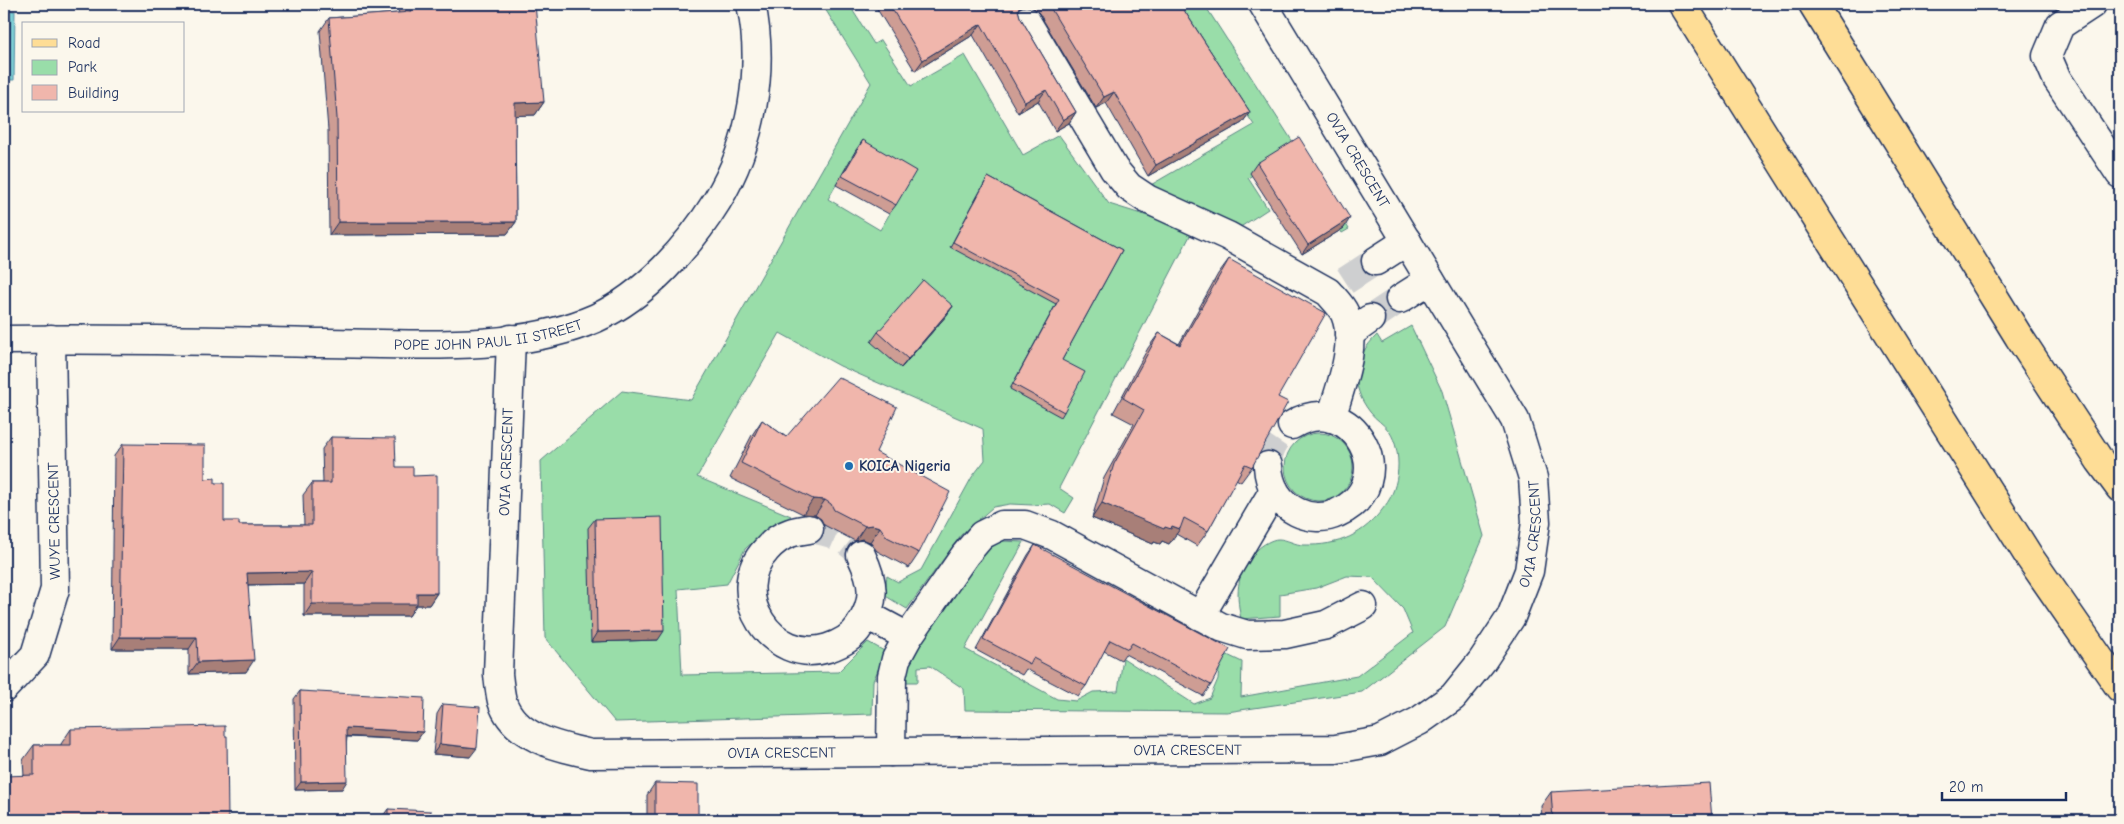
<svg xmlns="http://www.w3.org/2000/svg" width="2124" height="824" viewBox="0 0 2124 824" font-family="'Comic Neue',sans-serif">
<rect width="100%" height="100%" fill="#fbf7ec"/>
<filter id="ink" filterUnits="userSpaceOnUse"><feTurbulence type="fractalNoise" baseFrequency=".02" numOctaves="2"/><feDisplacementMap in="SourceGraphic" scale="10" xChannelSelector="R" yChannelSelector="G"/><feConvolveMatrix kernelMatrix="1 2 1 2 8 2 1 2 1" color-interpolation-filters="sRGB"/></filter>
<g filter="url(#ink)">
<g fill="#99dda9" stroke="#5a8684" fill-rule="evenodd">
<path d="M822,4h40l-9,7 21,33 7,-4 30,46 54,-31 58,100 36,-20 50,69 84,26 -134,258 15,10 -9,15 -15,-9 -18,1 -22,-1 -17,3 -32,28 -54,74 -23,-14 3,-19 11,6 23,-12 51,-93 13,-17 -2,-31 -143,-63 -60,-33 -83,144 94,39 -28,17 -18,16 -18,35 -49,5 4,86 156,-3 30,-30 18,10 -13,29 -1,33 -257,8 -70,-84 -4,-177 81,-70 69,9 180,-317zM856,150l53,31 -29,49 -52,-31z"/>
<path d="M1175,4h29l145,225 -7,4 -52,-82 -42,27 20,31 -29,19 -90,-42 105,-61z"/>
<path d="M1411,326l31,65 42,145 -39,91 -83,65 -135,20 -262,-2 -1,-21 -34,-23 -12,1v15h-14l1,-21 73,-105 23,-15 23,1 -59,107 92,50 19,2 17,-9 25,-1 5,-33 71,46 16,-6 8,-19 3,-27 21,10 -1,35 116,-21 56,-43 -10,-24 -31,-32 -25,-1 -31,12 -36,6v22l-39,3c-6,-29 -4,-49 17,-70 4,-4 14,-10 20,-10 9,0 17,6 26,6 35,1 60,-10 81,-39 15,-19 18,-54 4,-75 -5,-7 -14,-12 -19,-19 -21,-27 -17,-54 7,-77l5,8z"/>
<circle cx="1319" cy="467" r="34"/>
<path d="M1099,817h135l-1,3h-134z"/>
</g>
<path fill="#7ccdd3" stroke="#558ea4" d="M4,10l11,1 -1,69h-10z"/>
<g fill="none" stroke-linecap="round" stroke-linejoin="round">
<path stroke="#426e8d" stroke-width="1" d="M4,15l4,1 2,2 -1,55 -5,2"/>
<g stroke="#cecfd0" stroke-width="28" stroke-dasharray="28 14" stroke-linecap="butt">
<path d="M1345,281l31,-20"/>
<path d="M1370,319l30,-20"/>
<path d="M1268,466c0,-17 9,-32 24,-41"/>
<path d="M809,529c25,4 35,8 52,26"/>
</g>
<defs>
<g id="minor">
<path d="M2092,4l-32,21 -13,31 10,23 63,95"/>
<path d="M1026,21l88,148 15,18 18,12 81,37 100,56c6,7 13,13 17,22 13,32 -5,73 -14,104"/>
<path d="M1376,261l31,-20"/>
<path d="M1400,299l30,-19"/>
<path d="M1349,334l21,-15"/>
<path id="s1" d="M511,339l-13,335c1,9 2,19 4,27 12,37 56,46 89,53l745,-5 44,-8 39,-20 34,-24 29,-36 29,-44 18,-46 7,-49 -3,-44 -18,-58 -252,-416"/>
<path id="s2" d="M4,340c107,-2 214,1 322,3 86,1 190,10 270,-25 50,-23 93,-72 121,-117 35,-57 48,-132 34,-197"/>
<path d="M1268,466c1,20 11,37 29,46 12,6 28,7 40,1 68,-30 15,-126 -45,-88"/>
<path d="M809,529c-6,1 -13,2 -19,4 -9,3 -18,10 -24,17 -41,43 6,116 62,98 12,-4 24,-10 31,-21 18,-26 15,-45 2,-72"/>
<path d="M867,615l41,22"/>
<path d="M1200,616l74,-126"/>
<path d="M4,688l31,-33 20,-66 -4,-250"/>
<path d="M891,752l1,-76 4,-17 12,-22 57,-82 17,-20 20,-10h23l27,10 169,92 26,8 38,-1 41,-9 37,-19"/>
</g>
<g id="major">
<path d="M1682,4l348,554 90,130"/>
<path d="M1813,4l206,333 81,124 20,27"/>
</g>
</defs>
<use href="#minor" stroke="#1b2f5e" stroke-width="31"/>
<use href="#major" stroke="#1b2f5e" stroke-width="31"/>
<use href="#minor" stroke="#fbf7ec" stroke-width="28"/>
<use href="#major" stroke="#fedd96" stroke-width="28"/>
</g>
<g fill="#ce9d94" stroke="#1b2f5e">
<path d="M396,4h94v2l54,96 -9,13h-20l1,107 -9,12 -178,1 -1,-105 -8,-99 9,-13 70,-5z"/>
<path d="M874,4h306l70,108 -8,11 -94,53 -42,-73 -10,5 -57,-95 -6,-6 -8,-2 -6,3 -1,2 2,7 56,95 -7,11 -14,8 -17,-30 -20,12 -45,-78 -58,36z"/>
<path d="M863,140l33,65 -7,9 -53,-29 20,-35z"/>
<path d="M1257,163l87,65 -42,26 -52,-81z"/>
<path d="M988,177l134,73 -60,110 2,52 -3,5 -51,-28 46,-85 -106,-57 35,-65z"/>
<path d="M1229,259l49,138 -26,70 -11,15 -5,-3 -28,52 -11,15 -21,-12 -7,10 -7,-3 -2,3 -6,-2 -1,2 -61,-26 12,-40 30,-54 -21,-11 35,-65 11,-15 20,11 39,-70z"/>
<path d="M953,306l-7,10 -45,52 -30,-26 7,-10z"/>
<path d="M762,420l24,17 90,15 43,101 -10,15 -32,-17 -7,-9 -8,-3 -7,2 -31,-16 -3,-6 -6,-4 -12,-1 -73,-36 22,-43z"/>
<path d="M331,437l65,30 17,9 24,117 -8,12h-13l-7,11h-105v-32l-56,1 -2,87 -57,2v-25h-77l2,-193 9,-12 92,39 9,38 15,4h65l-1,-30 9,-12h11l-1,-34z"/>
<path d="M595,519l63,121 -67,2 -3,-114z"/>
<path d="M1035,545l176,140 -8,11 -78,-42 -4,6 -17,-9 -18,35 -8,10 -52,-27 -4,6 -46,-25 52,-95z"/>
<path d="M300,691l123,41 -6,8 -70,-3 -5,52 -47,1 -1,-91z"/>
<path d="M443,704l27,53 -37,-3 4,-40z"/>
<path d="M71,729l157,91 -204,-44 -1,-16 11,-15h27v-1z"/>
<path d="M655,783l43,37h-51v-25z"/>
<path d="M1551,792l161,28h-170l-1,-14z"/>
<path d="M388,809l42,11h-50z"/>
</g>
<g fill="#a87f78" stroke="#1b2f5e">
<path d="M1019,4h17l-3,3 -8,-2 -7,3z"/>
<path d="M981,24l-8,11 -58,36 8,-11z"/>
<path d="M1046,90l-8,11 -20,12 7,-11z"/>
<path d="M1114,92l-8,11 -10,5 8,-11z"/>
<path d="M544,102l-9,13 -29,1 9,-13z"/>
<path d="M1076,112l-7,11 -14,8 8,-11z"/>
<path d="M1250,112l-8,11 -94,53 8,-11z"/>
<path d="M1350,218l-6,10 -42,26 6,-9z"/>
<path d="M338,222h178l-9,12 -178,1z"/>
<path d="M953,306l-7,10 -45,52 7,-9z"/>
<path d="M813,499l12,1 -10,15 -12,-1z"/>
<path d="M1102,503l63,24 7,-1 8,3 -11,15 -7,-3 -2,3 -6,-2 -1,2 -61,-26z"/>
<path d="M872,525l8,2 -10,15 -8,-3 -7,2 10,-15z"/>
<path d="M312,572l-8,12 -65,1 8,-12z"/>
<path d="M417,593h20l-8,12h-13l-7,11h-105l8,-12z"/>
<path d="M664,631l-6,9 -67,2 6,-10z"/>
<path d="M120,637h77l-8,12h-77z"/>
<path d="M254,660l-8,12 -57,2 9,-12z"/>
<path d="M346,728l77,4 -6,8 -76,-4z"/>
<path d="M440,744l37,4 -7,9 -37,-3z"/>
<path d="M347,781l-5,8 -47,1 6,-8z"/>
</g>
<g fill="#f0b6ac" stroke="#1b2f5e">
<path d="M409,4h81v2l30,-2h15l9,98 -29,1 1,119h-178l-1,-104 -8,-100 82,-6z"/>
<path d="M889,4h131l-2,6 2,7 56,95 -13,8 -17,-30 -21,12 -44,-78 -58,36z"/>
<path d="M1048,4h132l70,108 -94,53 -42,-73 -10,5z"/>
<path d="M1299,137l51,81 -42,27 -51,-82z"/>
<path d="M863,140l53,31 -20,34 -54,-29z"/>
<path d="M988,177l134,73 -60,110 23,12 -21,40 -51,-28 46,-85 -106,-57z"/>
<path d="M1229,259l97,54 -48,84 10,5 -36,65 -7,-3 -37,67 -24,-13 -4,11 -8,-3 -1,3 -6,-2 -1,2 -62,-26 12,-39 30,-54 -21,-12 36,-65 21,12z"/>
<path d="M923,280l30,26 -45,53 -30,-27z"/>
<path d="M838,377l59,30 -21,45 74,40 -31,61 -32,-16 -7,-10 -8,-2 -7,1 -31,-16 -3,-6 -6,-4 -12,-1 -72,-36 21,-43 24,17z"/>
<path d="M331,437l64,1 1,29h17v9l24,-1v118h-20v11h-105v-32l-65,1 7,87 -56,2 -1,-25h-77l3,-193 82,1v34l10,-1v5h9v38h15v4h73v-42h19z"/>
<path d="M662,517l2,114 -67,1 -2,-113z"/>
<path d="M1035,545l195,104 -19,36 -79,-42 -4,6 -18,-9 -24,46 -53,-28 -3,6 -47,-25z"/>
<path d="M300,691l124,7 -1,34 -77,-4 1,53 -46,1z"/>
<path d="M443,704l37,3 -3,41 -37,-4z"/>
<path d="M225,726v10h2l1,84h-224v-44l30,-1v-30h37v-16z"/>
<path d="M655,783l43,1v36h-43z"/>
<path d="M1709,783l3,37h-159l-2,-28z"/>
<path d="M388,809l43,2 -1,9h-42z"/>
</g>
</g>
<circle fill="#1f6fb2" stroke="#fbf7ec" stroke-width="2" cx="849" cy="466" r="5"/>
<g text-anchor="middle" stroke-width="4" stroke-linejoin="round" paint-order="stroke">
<g font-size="15" fill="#1b2f5e" stroke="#fbf7ec">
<text transform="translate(1358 160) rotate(59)" y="5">OVIA CRESCENT</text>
<text dy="5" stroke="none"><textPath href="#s2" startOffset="485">POPE JOHN PAUL II STREET</textPath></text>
<text transform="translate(506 462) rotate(-88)" y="5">OVIA CRESCENT</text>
<text transform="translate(54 521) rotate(-91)" y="5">WUYE CRESCENT</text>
<text dy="5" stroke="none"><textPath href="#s1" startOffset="1532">OVIA CRESCENT</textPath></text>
<text dy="5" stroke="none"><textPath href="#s1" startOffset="1068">OVIA CRESCENT</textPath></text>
<text dy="5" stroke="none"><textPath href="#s1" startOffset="662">OVIA CRESCENT</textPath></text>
</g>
<g font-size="15" font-weight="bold" fill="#1b2f5e" stroke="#fbf7ec" text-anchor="start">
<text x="859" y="471">KOICA Nigeria</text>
</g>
</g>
<rect width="2124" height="824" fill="none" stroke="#fbf7ec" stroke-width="20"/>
<rect x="10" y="10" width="2104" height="804" fill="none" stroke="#1b2f5e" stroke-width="2" filter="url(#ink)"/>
<rect x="22" y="22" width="162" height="90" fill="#fbf7ec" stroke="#a1a7b3"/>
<rect x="32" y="39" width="25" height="8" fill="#fedd96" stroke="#a1a7b3"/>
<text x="68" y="48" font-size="15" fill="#1b2f5e">Road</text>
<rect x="32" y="60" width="25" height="15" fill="#99dda9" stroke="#a1a7b3"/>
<text x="68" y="72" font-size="15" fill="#1b2f5e">Park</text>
<rect x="32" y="85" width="25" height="15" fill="#f0b6ac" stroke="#a1a7b3"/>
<text x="68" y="98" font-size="15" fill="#1b2f5e">Building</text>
<path d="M1942 792v8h124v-8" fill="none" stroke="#1b2f5e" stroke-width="2.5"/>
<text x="1949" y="792" font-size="15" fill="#1b2f5e" stroke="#fbf7ec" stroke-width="4" paint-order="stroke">20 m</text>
</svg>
